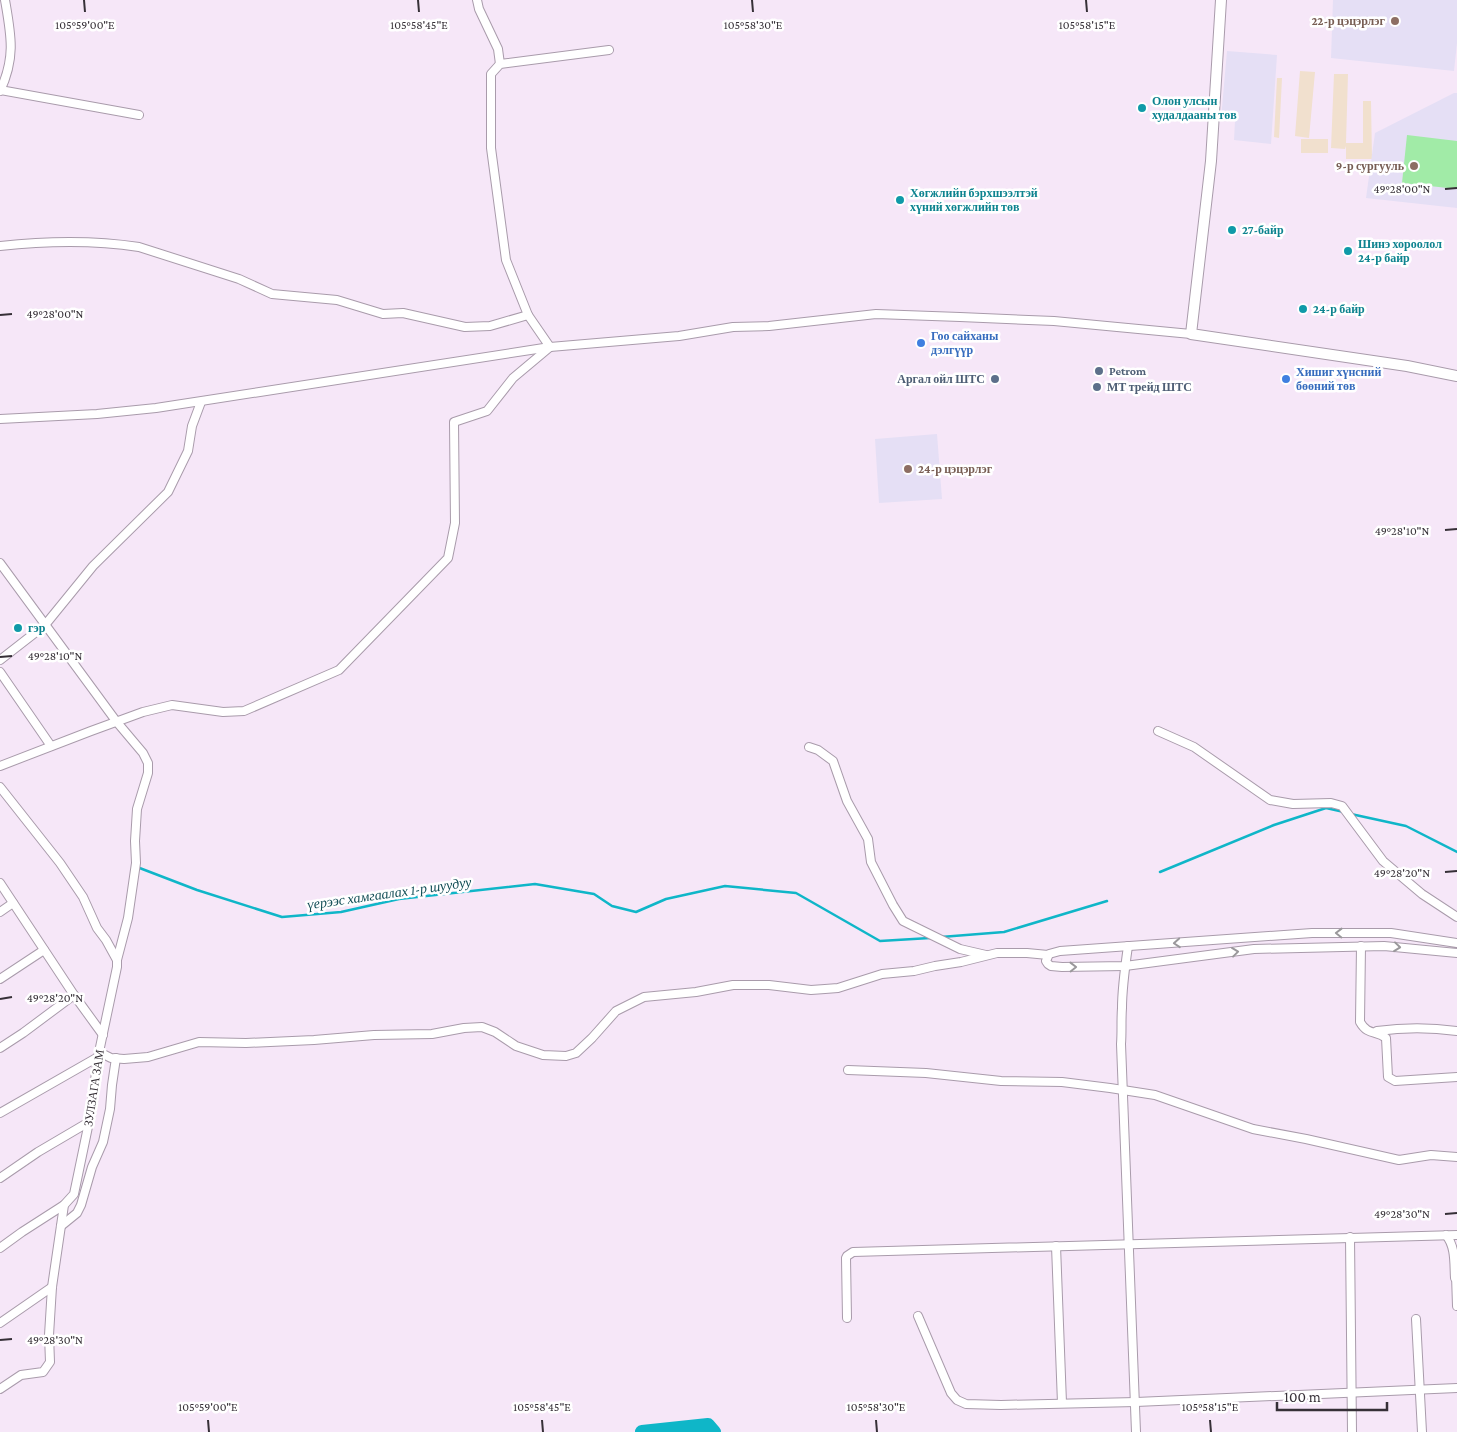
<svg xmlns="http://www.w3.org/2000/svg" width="1457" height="1432" viewBox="0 0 1457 1432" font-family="'Crimson Pro',serif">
<rect width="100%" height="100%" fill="#f6e7f8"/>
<g fill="#f1e0ce">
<path d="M1300,71l15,1 -6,66 -14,-2z"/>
<path d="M1334,74h14l-2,69h17v-42h8l1,58h-26v-13l-1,3 -14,-1z"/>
<path d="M1277,78h5l-3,60 -5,-1z"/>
<rect x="1301" y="139" width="27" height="14"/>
</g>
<g fill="#e5dff5">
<path d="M1333,0h124v43l-3,28 -123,-13z"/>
<path d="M1227,51l50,4 -6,89 -37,-4 1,-19 -14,-2z"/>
<path d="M1454,93h3v115l-91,-10 9,-65z"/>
<path d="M937,434l5,65 -63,4 -4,-64z"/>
</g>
<path fill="#a1eba7" d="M1407,135l50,6v48l-55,-6z"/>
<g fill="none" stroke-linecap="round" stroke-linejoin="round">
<g stroke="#0fb6c8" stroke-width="2.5">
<path d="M1351,814l55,12 51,26"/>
<path d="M137,867l60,23 85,27 59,-5 58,-13 136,-15 59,10 18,12 24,6 30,-13 59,-13 71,7 84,48 50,-3"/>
<path d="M1160,872l114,-47 52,-17 18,4"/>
<path d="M941,937l63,-5 103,-31"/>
</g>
<path stroke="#0fb6c8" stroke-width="14" d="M642,1432l66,-7 6,7"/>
<defs>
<g id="minor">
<path d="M477,0l2,9 19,40 2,15"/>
<path d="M0,90l139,25"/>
<path d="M0,91c16,-34 11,-56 5,-91"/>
<path d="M0,246c45,-5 94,-6 139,1l100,32 33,15 65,6 46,14 20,-1 62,14 25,-1 38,-11 22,32"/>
<path d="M528,315l-22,-55 -15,-112v-74l9,-10 109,-14"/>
<path d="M0,419l97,-5 59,-6 394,-61 129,-11 54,-9 36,-1 107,-12 84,3 94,4 137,13"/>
<path d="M0,563l116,158 27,32 5,10v10l-11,36 -2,32 1,22 -8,55 -11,42"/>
<path d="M0,660l45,-35 48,-59 75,-74 20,-41 4,-25 9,-24"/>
<path d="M0,672l51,74"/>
<path d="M1158,731l36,16 76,53 23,4 38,-1 11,3 41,55 39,33 35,23"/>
<path d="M809,747l9,3 15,11 14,40 21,38 3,23 22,43 10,16 57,28 26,6"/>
<path d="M0,766l91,-35 52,-19 29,-7 51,7 21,-1 95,-41 109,-112 7,-35 -1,-101 33,-11 26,-33 37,-31"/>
<path d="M0,787l60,76 23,34 14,31 9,12 11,20v7l-18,85 -10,70 -15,72 -10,11 -12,82 -3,48 1,27 -7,10 -22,3 -21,14"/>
<path d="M0,883l74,112 29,40"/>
<path d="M0,912l13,-9"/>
<path d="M1457,943l-66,-10h-79l-252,18 -11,3 -3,7 2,3 3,2 11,1 63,-1 129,-17 130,-3 73,7"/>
<path d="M1128,946c-3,21 -6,42 -6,62 -1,12 0,24 -1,36l15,388"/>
<path d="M1361,946l-1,76c8,14 16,8 26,16l2,39 7,4 62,-4"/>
<path d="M0,979l44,-29"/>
<path d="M1377,1031c29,-4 51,-4 80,0"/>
<path d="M0,1048l23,-15 51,-38"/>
<path d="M99,1052l12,6 13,1 24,-2 51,-15 47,1 68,-3 60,-5 58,-1 32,-6 18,-1 13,5 21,14 27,9 23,1 10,-3 16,-15 24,-27 28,-14 52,-5 37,-7h36l42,5 14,-1 13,-1 44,-14 32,-3 21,-5 26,-4 36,-9h30l21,2"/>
<path d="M848,1070l78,3 75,8 61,1 48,6 45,7 98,34 53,10 93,21 32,-5 26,2"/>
<path d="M0,1113l98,-56"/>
<path d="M0,1178l38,-26 51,-30"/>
<path d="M61,1226l16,-13 4,-8 11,-38 11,-25 7,-33 2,-24 4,-27"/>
<path d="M1446,1235c10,12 8,29 9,43"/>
<path d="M1350,1237l2,195"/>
<path d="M1056,1246l6,157"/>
<path d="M0,1248l22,-16 42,-27"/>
<path d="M1456,1275l1,31"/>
<path d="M918,1316l33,77 6,7 9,4 35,1 135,-3 321,-14"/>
<path d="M847,1318l-1,-60 1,-2 6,-4 604,-17"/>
<path d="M1416,1319l6,113"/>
<path d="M0,1323l52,-36"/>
</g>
<path id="tertiary" d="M1221,0l-10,161 -20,173 216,32 50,10"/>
</defs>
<use href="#minor" stroke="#a99bab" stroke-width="10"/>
<use href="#tertiary" stroke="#a99bab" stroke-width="12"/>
<use href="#minor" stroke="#fff" stroke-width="8"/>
<use href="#tertiary" stroke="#fff" stroke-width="10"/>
</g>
<defs><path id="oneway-chevron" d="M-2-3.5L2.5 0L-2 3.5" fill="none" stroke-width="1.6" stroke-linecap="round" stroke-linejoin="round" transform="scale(1.25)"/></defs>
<g stroke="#9a989b">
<use href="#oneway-chevron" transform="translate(1339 933) rotate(-179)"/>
<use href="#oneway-chevron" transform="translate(1177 943) rotate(176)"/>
<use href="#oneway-chevron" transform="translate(1397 947) rotate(6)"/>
<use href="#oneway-chevron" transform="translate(1235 952) rotate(-7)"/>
<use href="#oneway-chevron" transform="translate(1073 967) rotate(-1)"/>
</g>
<path fill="none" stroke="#363037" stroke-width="2" d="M84,0l1,12M418,0l1,12M752,0l1,12M1086,0l1,12M1445,189l12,-1M0,315l12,-1M1445,530l12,-1M0,657l12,-1M1445,872l12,-1M0,999l12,-2M1445,1214l12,-1M0,1340l12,-1M208,1420l1,12M542,1420l1,12M876,1420l1,12M1210,1420l1,12"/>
<g fill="#8d6e63" stroke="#fff" stroke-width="2">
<circle cx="1395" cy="21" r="5"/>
<circle cx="1414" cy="166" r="5"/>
<circle cx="908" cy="469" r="5"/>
</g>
<g fill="#0f9aa8" stroke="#fff" stroke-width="2">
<circle cx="1142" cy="108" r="5"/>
<circle cx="900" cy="200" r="5"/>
<circle cx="1232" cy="230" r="5"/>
<circle cx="1348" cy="251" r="5"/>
<circle cx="1303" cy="309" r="5"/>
<circle cx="18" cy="628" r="5"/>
</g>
<g fill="#3f7fe0" stroke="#fff" stroke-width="2">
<circle cx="921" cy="343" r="5"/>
<circle cx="1286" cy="379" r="5"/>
</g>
<g fill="#5c6f8a" stroke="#fff" stroke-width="2">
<circle cx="1099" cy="371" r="5"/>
<circle cx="995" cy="379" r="5"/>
<circle cx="1097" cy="387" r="5"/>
</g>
<g text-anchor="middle" stroke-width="5" stroke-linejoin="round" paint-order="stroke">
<g font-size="12" font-weight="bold" fill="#785e54" stroke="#fff" text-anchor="end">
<text x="1385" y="25">22-р цэцэрлэг</text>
<text x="1404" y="170">9-р сургууль</text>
<text x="918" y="473" text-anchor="start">24-р цэцэрлэг</text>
</g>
<g font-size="12" font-weight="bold" fill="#0d838f" stroke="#fff" text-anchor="start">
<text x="1152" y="105">Олон улсын<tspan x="1152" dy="14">худалдааны төв</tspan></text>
<text x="910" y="197">Хөгжлийн бэрхшээлтэй<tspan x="910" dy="14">хүний хөгжлийн төв</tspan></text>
<text x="1242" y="234">27-байр</text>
<text x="1358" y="248">Шинэ хороолол<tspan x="1358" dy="14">24-р байр</tspan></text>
<text x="1313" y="313">24-р байр</text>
<text x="28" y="632">гэр</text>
</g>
<g font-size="12" font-weight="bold" fill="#366cbe" stroke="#fff" text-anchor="start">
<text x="931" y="340">Гоо сайханы<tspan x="931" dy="14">дэлгүүр</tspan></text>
<text x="1296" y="376">Хишиг хүнсний<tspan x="1296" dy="14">бөөний төв</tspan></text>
</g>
<g font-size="12" font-weight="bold" fill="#4e5e75" stroke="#fff" text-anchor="start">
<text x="1109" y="375">Petrom</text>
<text x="985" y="383" text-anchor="end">Аргал ойл ШТС</text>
<text x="1107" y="391">МТ трейд ШТС</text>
</g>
<g font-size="12" fill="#363037" stroke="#fff">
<text transform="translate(94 1088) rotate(-81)" y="4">ЗУЛЗАГА ЗАМ</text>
</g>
<g font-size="14" font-style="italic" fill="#114d55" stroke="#fff">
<text transform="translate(389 893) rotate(-8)" y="5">үерээс хамгаалах 1-р шуудуу</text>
</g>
</g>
<g font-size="12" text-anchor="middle" fill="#363037" stroke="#fff" stroke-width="5" stroke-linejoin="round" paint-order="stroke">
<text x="85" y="29">105°59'00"E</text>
<text x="419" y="29">105°58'45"E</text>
<text x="753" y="29">105°58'30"E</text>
<text x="1087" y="29">105°58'15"E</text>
<text x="1402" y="193">49°28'00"N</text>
<text x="55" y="318">49°28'00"N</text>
<text x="1402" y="535">49°28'10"N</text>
<text x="55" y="660">49°28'10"N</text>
<text x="1402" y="877">49°28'20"N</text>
<text x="55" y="1002">49°28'20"N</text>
<text x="1402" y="1218">49°28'30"N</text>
<text x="55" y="1344">49°28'30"N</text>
<text x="208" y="1411">105°59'00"E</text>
<text x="542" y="1411">105°58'45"E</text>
<text x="876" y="1411">105°58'30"E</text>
<text x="1210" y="1411">105°58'15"E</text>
</g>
<path d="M1277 1402v8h110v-8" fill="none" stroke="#363037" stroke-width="2.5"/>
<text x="1284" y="1402" font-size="15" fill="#363037" stroke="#ffffff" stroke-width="4" paint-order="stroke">100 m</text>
</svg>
